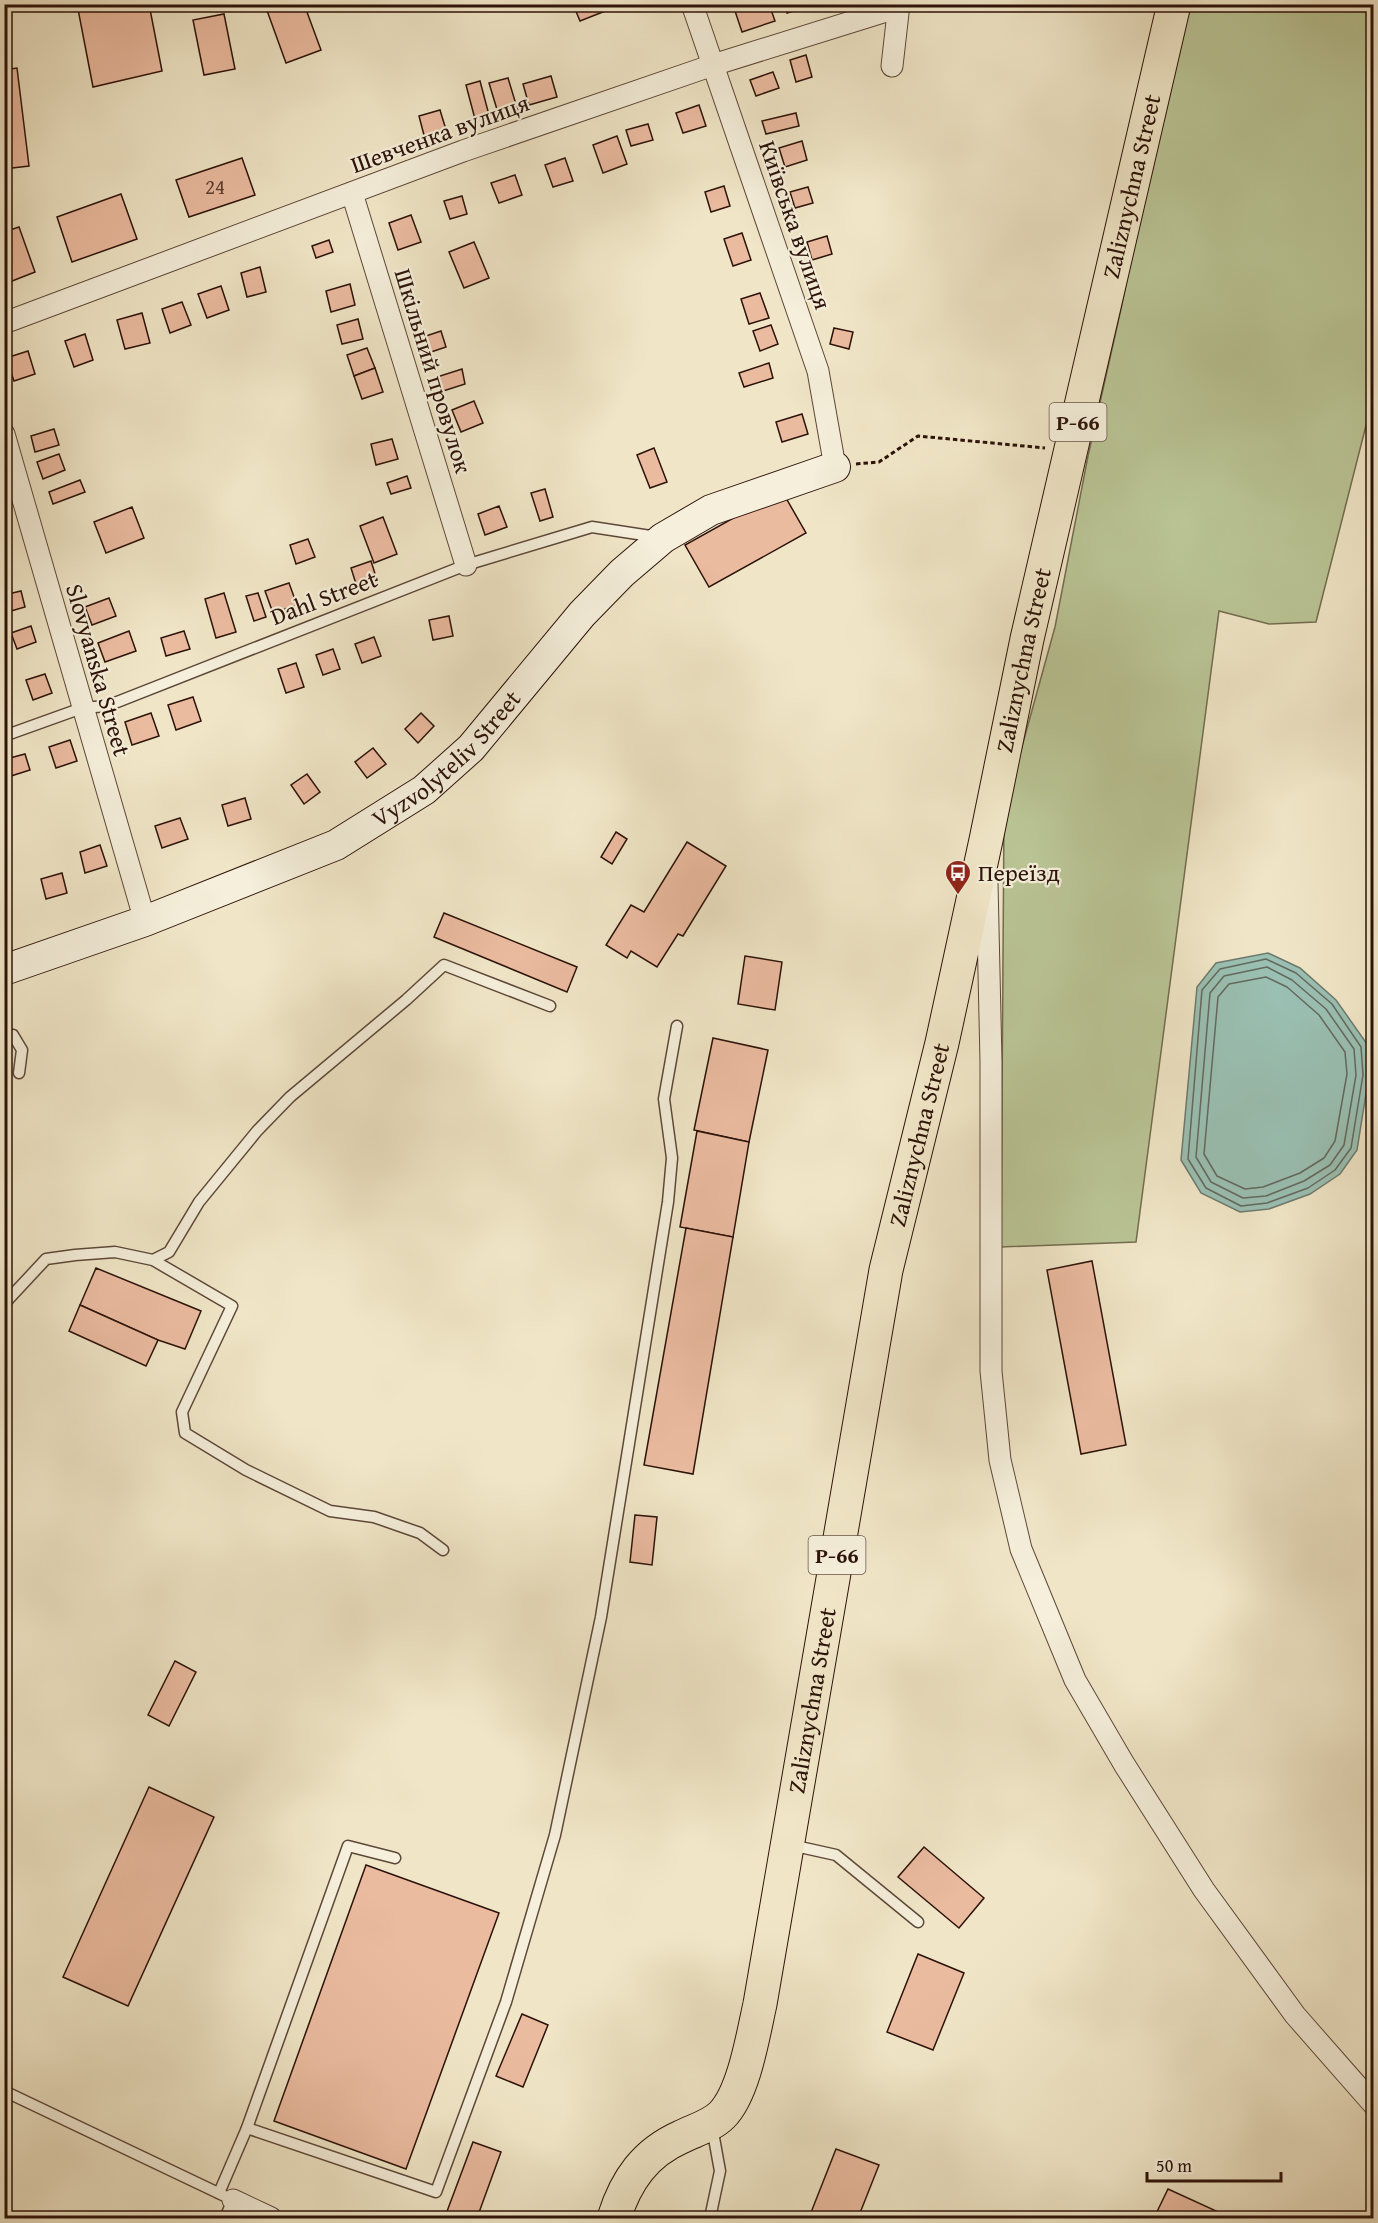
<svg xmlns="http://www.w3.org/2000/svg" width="1378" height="2223" viewBox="0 0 1378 2223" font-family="'Gentium Book Plus',serif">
<rect width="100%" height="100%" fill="#f0e6c7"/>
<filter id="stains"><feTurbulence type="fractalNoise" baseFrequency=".00333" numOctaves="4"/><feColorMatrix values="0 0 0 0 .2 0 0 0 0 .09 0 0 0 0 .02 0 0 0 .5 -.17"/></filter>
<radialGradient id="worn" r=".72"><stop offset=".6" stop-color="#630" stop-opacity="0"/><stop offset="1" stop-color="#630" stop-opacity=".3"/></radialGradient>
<path fill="#bac596" stroke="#736c50" stroke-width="1.5" d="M1183,5h190v393l-57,224 -47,2 -50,-13 -83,631 -135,5 3,-435 51,-185 33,-171 33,-147z"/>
<path fill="#9ac0b3" stroke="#6e7a6f" stroke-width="1.5" d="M1268,953l32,15 36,32 31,44 2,31 -12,75 -17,24 -30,20 -41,15 -29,3 -39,-19 -20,-33 16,-173 19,-24z"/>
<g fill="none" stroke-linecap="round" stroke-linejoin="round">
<g stroke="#63695e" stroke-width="1.5">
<path d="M1266,959l30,14 36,31 29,43 2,28 -12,73 -16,22 -27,18 -41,15 -26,3 -35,-18 -18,-29 14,-169 18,-21z"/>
<path d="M1267,967l25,13 34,29 28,40 2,26 -12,70 -14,20 -26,16 -38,15 -23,2 -32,-16 -15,-25 14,-164 14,-17z"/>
<path d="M1266,977l21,10 32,28 26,37 2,22 -12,67 -11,17 -24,15 -37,14 -18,2 -28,-13 -13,-22 14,-157 11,-13z"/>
</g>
</g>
<g fill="#ebbba0" stroke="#2c1209" stroke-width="1.5">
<path d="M77,4h72l13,67 -69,16z"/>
<path d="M304,4l17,46 -35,13 -21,-58z"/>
<path d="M573,4h50l-43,17z"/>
<path d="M743,4h26l6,17 -33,11 -8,-24z"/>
<path d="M784,4h24l1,2 -22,7z"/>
<path d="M224,14l11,55 -31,6 -11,-55z"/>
<path d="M806,55l6,22 -16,5 -6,-22z"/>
<path d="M17,68l12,98 -25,3v-99z"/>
<path d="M773,72l6,16 -23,8 -6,-16z"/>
<path d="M551,76l6,21 -28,8 -6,-21z"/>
<path d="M508,78l10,33 -19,5 -10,-33z"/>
<path d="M480,81l9,34 -14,4 -9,-34z"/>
<path d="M699,105l7,21 -23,7 -7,-20z"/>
<path d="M440,110l7,23 -22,6 -6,-23z"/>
<path d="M796,113l3,13 -33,8 -4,-13z"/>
<path d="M648,124l5,16 -22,6 -5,-16z"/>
<path d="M617,136l10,28 -24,9 -10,-28z"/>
<path d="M802,141l5,19 -22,7 -6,-19z"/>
<path d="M242,158l13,37 -66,22 -13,-37z"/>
<path d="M565,158l8,23 -20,6 -8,-22z"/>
<path d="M515,175l7,20 -23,8 -8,-20z"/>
<path d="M724,186l6,20 -19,6 -6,-20z"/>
<path d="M808,187l5,16 -18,5 -5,-16z"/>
<path d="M121,194l16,45 -65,23 -15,-45z"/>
<path d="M462,196l5,18 -17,5 -6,-18z"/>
<path d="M411,215l10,27 -23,8 -9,-27z"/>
<path d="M19,227l16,45 -28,11 -3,-6v-45z"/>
<path d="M742,233l9,27 -18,6 -9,-27z"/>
<path d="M827,236l5,18 -20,6 -5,-18z"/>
<path d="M329,240l4,12 -17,6 -4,-12z"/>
<path d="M474,242l15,36 -25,10 -15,-36z"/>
<path d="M260,267l6,25 -19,5 -6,-24z"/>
<path d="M350,284l5,21 -24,7 -5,-21z"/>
<path d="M221,286l8,24 -22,8 -9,-24z"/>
<path d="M760,293l9,25 -20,6 -8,-25z"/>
<path d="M182,302l9,23 -21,8 -8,-24z"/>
<path d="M142,313l8,30 -25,6 -8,-29z"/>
<path d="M358,319l5,20 -21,5 -5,-19z"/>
<path d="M771,325l7,19 -18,7 -7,-20z"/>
<path d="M834,328l19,4 -4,17 -19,-5z"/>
<path d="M441,331l5,16 -18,6 -5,-16z"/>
<path d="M85,334l8,26 -19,7 -9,-26z"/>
<path d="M367,348l8,20 -21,8 -7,-21z"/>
<path d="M28,351l7,23 -21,7 -8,-23z"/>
<path d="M769,363l4,15 -29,9 -5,-14z"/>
<path d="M375,368l8,24 -21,7 -8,-23z"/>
<path d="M462,369l3,15 -25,8 -3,-15z"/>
<path d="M474,401l9,22 -22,9 -9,-22z"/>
<path d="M802,414l6,20 -26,8 -6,-20z"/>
<path d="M54,429l5,16 -24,7 -4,-16z"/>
<path d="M392,439l6,20 -22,6 -5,-21z"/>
<path d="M654,448l13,34 -17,6 -13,-33z"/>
<path d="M59,454l6,16 -22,9 -6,-17z"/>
<path d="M407,476l4,12 -20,6 -4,-11z"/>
<path d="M80,480l5,12 -32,12 -4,-12z"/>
<path d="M545,489l8,28 -13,4 -9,-28z"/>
<path d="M782,491l24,42 -97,54 -24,-42z"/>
<path d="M499,506l8,21 -22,8 -7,-21z"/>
<path d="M132,507l12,31 -38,15 -12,-31z"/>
<path d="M383,517l14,37 -23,9 -14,-37z"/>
<path d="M308,539l7,18 -19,7 -6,-19z"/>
<path d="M371,561l6,19 -20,7 -6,-19z"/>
<path d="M289,583l8,22 -24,8 -8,-22z"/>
<path d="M21,591l4,16 -21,6v-18z"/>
<path d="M224,593l12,39 -20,6 -11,-39z"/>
<path d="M258,593l8,24 -12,4 -8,-25z"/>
<path d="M109,598l7,18 -24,9 -7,-18z"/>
<path d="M449,616l4,20 -20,4 -4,-20z"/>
<path d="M31,626l5,16 -19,7 -6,-16z"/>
<path d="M129,631l7,20 -31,11 -7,-19z"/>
<path d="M184,631l6,18 -24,7 -5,-18z"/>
<path d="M374,637l7,19 -19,7 -7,-19z"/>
<path d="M333,649l7,20 -17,6 -7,-20z"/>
<path d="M296,663l8,24 -18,6 -8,-24z"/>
<path d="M45,674l7,19 -19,7 -7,-20z"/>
<path d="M193,697l8,24 -25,9 -8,-25z"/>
<path d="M151,713l8,23 -27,9 -7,-23z"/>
<path d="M421,713l13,13 -16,17 -13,-14z"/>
<path d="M70,740l7,21 -21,7 -7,-21z"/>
<path d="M373,748l13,16 -19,14 -12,-16z"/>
<path d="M25,754l5,16 -19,6 -5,-17z"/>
<path d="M307,774l13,18 -16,12 -13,-19z"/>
<path d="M245,798l6,21 -23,7 -6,-21z"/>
<path d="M180,818l8,21 -26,9 -7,-22z"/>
<path d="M616,832l11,7 -15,25 -11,-7z"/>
<path d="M687,842l39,24 -43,70 -5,-2 -21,33 -26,-16 -4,7 -21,-13 25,-40 13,7z"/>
<path d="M100,845l7,21 -22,7 -5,-21z"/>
<path d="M62,873l5,20 -21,6 -5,-20z"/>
<path d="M444,913l133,54 -10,25 -133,-55z"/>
<path d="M745,956l37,6 -7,48 -37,-6z"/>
<path d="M713,1038l55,12 -19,92 -55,-12z"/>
<path d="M697,1131l52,11 -16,95 -53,-10z"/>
<path d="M686,1228l47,9 -40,237 -49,-9z"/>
<path d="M1092,1261l34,184 -45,9 -34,-184z"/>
<path d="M96,1268l105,43 -16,38 -27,-9 -78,-35z"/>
<path d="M80,1305l78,35 -12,26 -77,-35z"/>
<path d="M635,1515l22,2 -5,48 -22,-3z"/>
<path d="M175,1661l21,11 -27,54 -21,-11z"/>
<path d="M149,1787l65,30 -86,189 -65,-29z"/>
<path d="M924,1847l60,51 -25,30 -61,-51z"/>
<path d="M366,1865l133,48 -93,256 -132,-48z"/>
<path d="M918,1954l46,19 -31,77 -46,-18z"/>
<path d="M522,2014l26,11 -25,62 -27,-11z"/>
<path d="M473,2142l28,10 -24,66h-19l-12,-4z"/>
<path d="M836,2149l43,16 -21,53h-38l-10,-3z"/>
<path d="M1168,2189l57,26 -2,3h-69z"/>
</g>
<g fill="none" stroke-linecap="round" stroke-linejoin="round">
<defs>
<g id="lane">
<path d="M4,736l78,-28 25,-2 359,-141 126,-38 65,10"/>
<path d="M4,1036l9,-1 9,15 -3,23"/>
<path d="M153,1260l79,46 -50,106 3,21 61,37 84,41 44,6 46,16 23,17"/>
<path d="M4,1304l42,-45 29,-4 40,-3 38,8 16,-8 30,-50 58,-71 33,-34 116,-97 38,-35 106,41"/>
<path d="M791,1845l45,10 82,67"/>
<path d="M4,2091l229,109 -8,18"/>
<path d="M247,2128l189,64 70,-190 49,-167 46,-218 67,-415 4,-44 -8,-59 13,-73"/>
<path d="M219,2193l28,-65 101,-282 47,12"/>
<path d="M710,2218l10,-47 -8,-44"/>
</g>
<g id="street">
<path d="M692,4l126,367 17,96"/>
<path d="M892,66l7,-62"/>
<path d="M352,193l114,372"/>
<path d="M4,323l459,-172 250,-86 186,-58"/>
<path d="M4,434l141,487"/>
<path d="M987,883l4,179v309l9,89 21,89 54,131 49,84 80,126 91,125 79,90"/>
<path d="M233,2200l38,18"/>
</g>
<g id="secondary">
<path id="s1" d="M4,970l141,-49 191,-76 88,-55 47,-42 111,-134 40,-41 41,-35 48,-28 124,-43"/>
</g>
<g id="primary">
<path id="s2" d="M614,2218c12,-38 31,-65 67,-81 14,-7 30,-11 41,-22 22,-22 31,-80 38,-111l126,-734 56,-227 44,-203 41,-201 147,-635"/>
</g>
</defs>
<use href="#lane" stroke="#5d4738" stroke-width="13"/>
<use href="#street" stroke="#5d4738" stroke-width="23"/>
<use href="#secondary" stroke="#2c1209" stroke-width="32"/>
<use href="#primary" stroke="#2c1209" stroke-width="35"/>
<path stroke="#2c1209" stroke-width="3" stroke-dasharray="4.5 3" stroke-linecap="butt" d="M856,464l23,-2 39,-26 127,12"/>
<use href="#lane" stroke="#f5efdb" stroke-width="10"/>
<use href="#street" stroke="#f5efdb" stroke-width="21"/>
<use href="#secondary" stroke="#f5efdb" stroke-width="30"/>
<use href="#primary" stroke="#f0e6c7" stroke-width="33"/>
</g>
<defs>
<symbol id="bus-pin" viewBox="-11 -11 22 30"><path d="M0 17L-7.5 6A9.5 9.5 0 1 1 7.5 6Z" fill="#8f2418" stroke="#f5efdb"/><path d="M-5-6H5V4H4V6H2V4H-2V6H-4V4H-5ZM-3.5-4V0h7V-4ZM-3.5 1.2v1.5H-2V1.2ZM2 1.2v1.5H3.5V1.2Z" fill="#fff"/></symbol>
</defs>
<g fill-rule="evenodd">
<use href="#bus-pin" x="943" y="858" width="30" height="40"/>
</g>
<g text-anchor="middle" stroke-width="4.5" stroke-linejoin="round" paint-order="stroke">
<g font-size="21" fill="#5c3c2f">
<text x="215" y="194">24</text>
</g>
<g fill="#f5efdb" stroke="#685448" stroke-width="1.5">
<rect x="1049.5" y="403" width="57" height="38" rx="4.5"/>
<rect x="808.5" y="1536" width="57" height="38" rx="4.5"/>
</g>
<g font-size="22" font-weight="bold" fill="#2c1209">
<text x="1078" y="430">Р-66</text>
<text x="837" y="1563">Р-66</text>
</g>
<g font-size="24" fill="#2c1209" stroke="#f5efdb">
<text transform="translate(440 134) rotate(-20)" y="8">Шевченка вулиця</text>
<text dy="8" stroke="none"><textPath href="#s2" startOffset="2130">Zaliznychna Street</textPath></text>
<text transform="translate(795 225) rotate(71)" y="8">Київська вулиця</text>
<text transform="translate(433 371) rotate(73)" y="8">Шкільний провулок</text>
<text transform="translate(324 598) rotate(-21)" y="8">Dahl Street</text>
<text dy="8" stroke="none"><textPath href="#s2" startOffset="1644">Zaliznychna Street</textPath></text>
<text transform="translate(98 670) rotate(74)" y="8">Slovyanska Street</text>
<text dy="8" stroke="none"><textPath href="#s1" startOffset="496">Vyzvolyteliv Street</textPath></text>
<text dy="8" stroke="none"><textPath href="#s2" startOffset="1158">Zaliznychna Street</textPath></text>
<text dy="8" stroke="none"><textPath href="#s2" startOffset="582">Zaliznychna Street</textPath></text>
</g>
<g font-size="24" fill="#2c1209" stroke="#f5efdb" text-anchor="start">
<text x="978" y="881">Переїзд</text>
</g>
</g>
<rect width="1378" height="2223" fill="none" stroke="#f0e6c7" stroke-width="24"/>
<rect x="6" y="6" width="1366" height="2211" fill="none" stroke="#2c1209" stroke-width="3"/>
<rect x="12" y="12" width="1354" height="2199" fill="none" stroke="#2c1209" stroke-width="1.5"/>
<path d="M1147 2172v9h134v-9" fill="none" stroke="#2c1209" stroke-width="3"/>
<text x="1156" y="2172" font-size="18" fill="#2c1209" stroke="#f5efdb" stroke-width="4.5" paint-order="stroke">50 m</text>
<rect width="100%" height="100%" filter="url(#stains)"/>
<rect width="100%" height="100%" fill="url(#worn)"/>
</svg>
